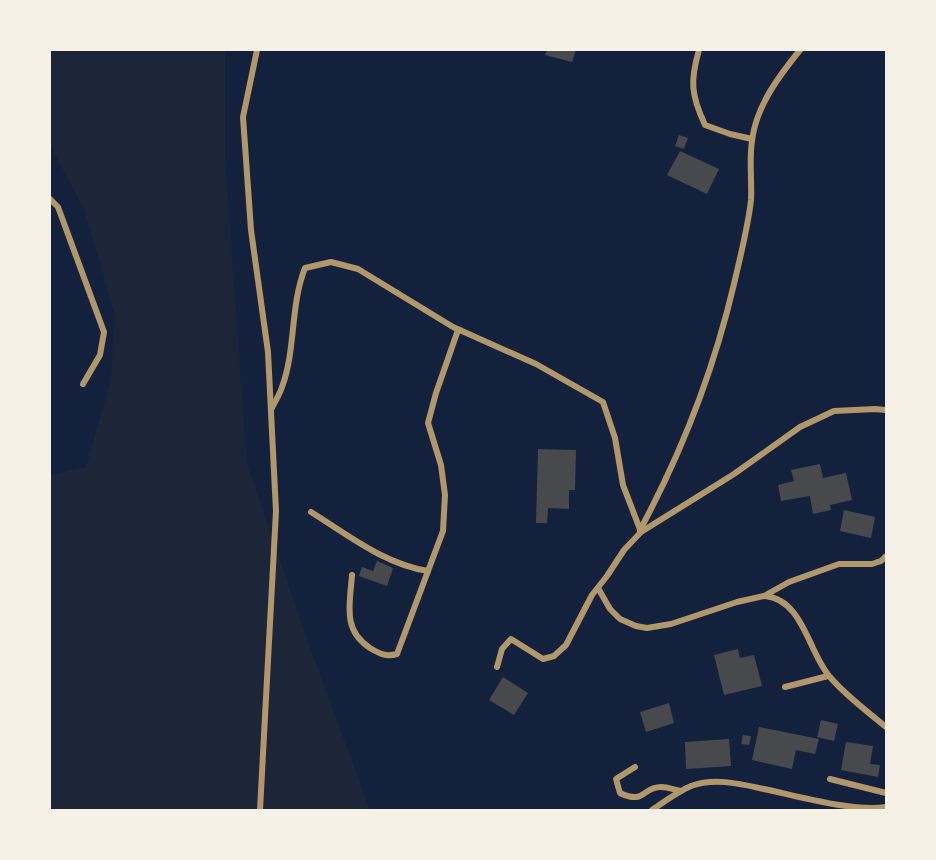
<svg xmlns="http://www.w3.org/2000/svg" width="936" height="860" viewBox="0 0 936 860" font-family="'Golos Text',sans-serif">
<rect width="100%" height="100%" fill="#14213d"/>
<path fill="#1d2539" d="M50,50h175v110l22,304 57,167 66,179h-320v-335l36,-8 25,-87 4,-64 -31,-107 -34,-64z"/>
<g fill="#48494c">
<path d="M547,50h29l-4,12 -27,-7z"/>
<path d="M679,135l9,3 -4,11 -9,-3z"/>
<path d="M680,151l39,18 -12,25 -40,-19z"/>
<path d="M538,449l38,1 -1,40h-6v19l-21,-1 -1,15h-11z"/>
<path d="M820,464l3,14 23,-5 6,27 -22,5 1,5 -18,4 -3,-18 -29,5 -3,-16 16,-4 -3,-11z"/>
<path d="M844,510l31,7 -4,21 -31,-7z"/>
<path d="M377,561l16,7 -6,18 -28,-10 3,-9 11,4z"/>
<path d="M738,649l2,9 14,-3 8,31 -38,9 -10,-40z"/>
<path d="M503,677l25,16 -14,22 -25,-15z"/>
<path d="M669,703l5,20 -28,9 -6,-20z"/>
<path d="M821,720l17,4 -4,17 -17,-4z"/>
<path d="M759,727l60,12 -4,15 -19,-4 -4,19 -40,-9z"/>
<path d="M743,735l8,1 -2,9 -8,-1z"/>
<path d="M729,739l2,27 -45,3 -1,-27z"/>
<path d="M846,742l27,4 -3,18 10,1 -2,12 -37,-7z"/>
</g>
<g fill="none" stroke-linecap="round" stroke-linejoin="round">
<g stroke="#b1986c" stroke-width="6">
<path d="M257,50l-14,67 8,113 17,122 8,159 -16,299"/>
<path d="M699,50c-9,31 -8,45 6,75l25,9 22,5"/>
<path d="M50,199l8,8 46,125 -4,23 -17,29"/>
<path d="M272,408c3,-7 8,-14 10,-21 14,-38 8,-81 23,-119l26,-6 27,7 95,58 83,37 67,38 12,36 8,47 18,47"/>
<path d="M311,512c37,23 73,52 117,59"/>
<path d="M640,530c41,-76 74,-161 94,-246 6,-26 14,-57 17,-84 1,-20 -2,-40 1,-59 4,-35 27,-65 48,-91"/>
<path d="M352,575c-2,29 -10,55 18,73 10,6 16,9 27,6l46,-123 2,-36 -4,-30 -13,-42 8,-30 22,-63"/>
<path d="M598,588l12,21 10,10 16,7 11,2 24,-4 66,-22 27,-6 25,-14 50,-18h33l9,-3 5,-5"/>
<path d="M765,596c38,3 44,58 65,81 16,19 37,34 56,50"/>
<path d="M497,667l5,-18 9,-10 32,20 11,-3 12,-11 26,-50 15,-19 17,-26 17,-18 93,-58 66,-47 34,-16 41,-2 11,1"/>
<path d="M785,687l43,-11"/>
<path d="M635,767l-19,12 4,14c25,12 22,-6 41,-6 7,0 14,3 20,4"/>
<path d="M830,779l56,14"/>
<path d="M652,810c12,-8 25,-18 39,-24 22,-8 46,-3 68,2 36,7 92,24 127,19"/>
</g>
</g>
<rect width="936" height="860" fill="none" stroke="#f6f1e7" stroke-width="102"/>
</svg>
